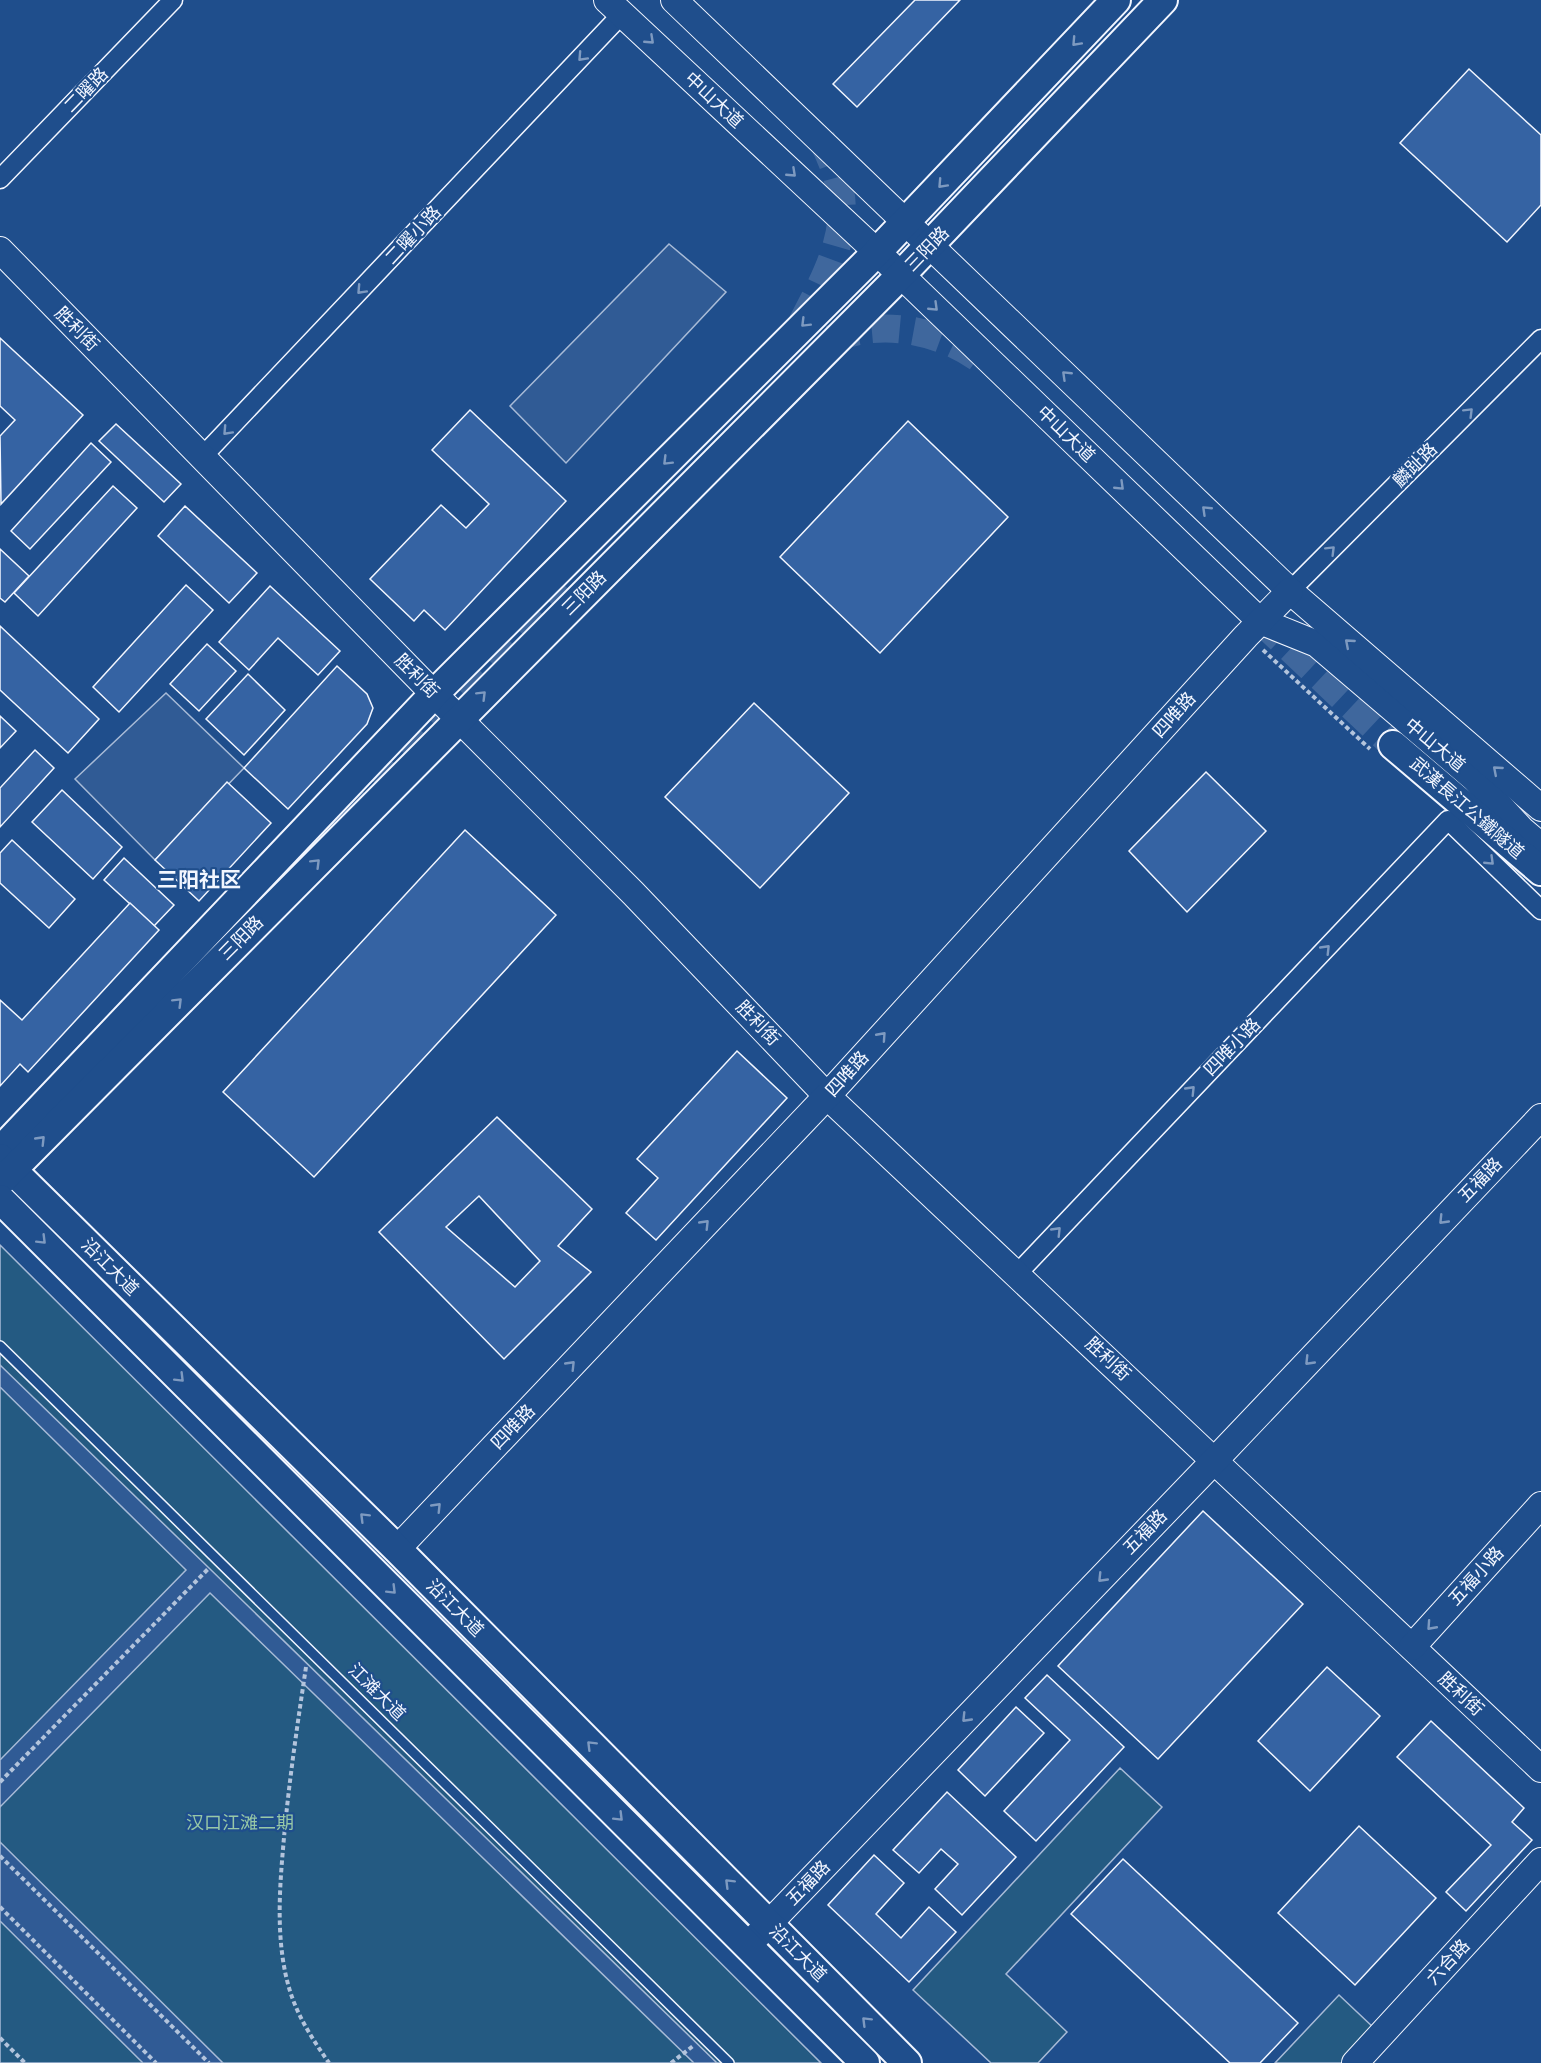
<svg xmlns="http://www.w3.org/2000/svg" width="1541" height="2063" viewBox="0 0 1541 2063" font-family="'Work Sans','Noto Sans SC',sans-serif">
<rect width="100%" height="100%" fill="#1f4e8c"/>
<g fill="#245a82" stroke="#a8bbd7" stroke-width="1.5">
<path d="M0,1245l821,818h-821z"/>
<path d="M1120,1768l42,39 -156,167 61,58 -29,31h-47l-78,-73z"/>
<path d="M1339,1995l36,34 -33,34h-67z"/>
</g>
<g fill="#305b95" stroke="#a8bbd7" stroke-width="1.5">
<path d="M669,244l57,48 -160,171 -56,-57z"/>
<path d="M166,693l78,75 -89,92 -80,-81z"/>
<path d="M0,1365l209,203 508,495h-23l-484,-470 -210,214v-47l186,-190 -186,-183z"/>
<path d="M0,1842l223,221h-80l-143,-142z"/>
</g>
<g fill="#3563a3" stroke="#f2f6ff" stroke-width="1.5" fill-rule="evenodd">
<path d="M915,0h45l-103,107 -24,-23z"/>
<path d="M1469,69l72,66v70l-34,37 -107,-99z"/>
<path d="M0,338l83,77 -82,89 -1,-68 15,-16 -15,-14z"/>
<path d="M470,410l96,91 -121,129 -21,-20 -10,11 -44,-42 71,-74 25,23 23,-24 -57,-54z"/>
<path d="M908,421l100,96 -128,136 -100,-96z"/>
<path d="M116,424l65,60 -17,18 -65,-61z"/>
<path d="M91,443l20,19 -81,87 -19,-18z"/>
<path d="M113,486l24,22 -99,108 -24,-23z"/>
<path d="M185,506l72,67 -28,30 -71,-67z"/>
<path d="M0,549l29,27 -24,26 -5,-4z"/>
<path d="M186,585l27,25 -94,102 -26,-25z"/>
<path d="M270,586l70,65 -22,24 -40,-37 -29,32 -30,-28z"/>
<path d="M0,626l99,93 -31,34 -68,-63z"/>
<path d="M207,644l29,27 -37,40 -29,-27z"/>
<path d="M337,666l30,28 6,14 -6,16 -79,85 -44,-41z"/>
<path d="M248,674l37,36 -41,45 -38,-36z"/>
<path d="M754,703l95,90 -89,95 -95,-91z"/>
<path d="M0,716l16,15 -16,17z"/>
<path d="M35,750l19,18 -54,59v-39z"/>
<path d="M1206,772l60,59 -79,81 -58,-61z"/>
<path d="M227,782l44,41 -72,78 -44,-41z"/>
<path d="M62,790l60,57 -29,32 -61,-57z"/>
<path d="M465,830l91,85 -242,262 -91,-85z"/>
<path d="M12,840l63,59 -26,29 -49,-45v-30z"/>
<path d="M124,858l50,47 -20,21 -50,-46z"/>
<path d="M130,903l29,27 -131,142 -8,-8 -20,22v-86l22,20z"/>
<path d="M737,1051l50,47 -131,142 -30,-27 32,-35 -21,-19z"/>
<path d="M497,1117l95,92 -34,37 33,26 -87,87 -125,-127zM479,1196l61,65 -25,26 -69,-60z"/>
<path d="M1203,1511l100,93 -145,155 -100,-93z"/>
<path d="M1327,1667l53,49 -70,75 -52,-50z"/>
<path d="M1047,1675l77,72 -88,94 -32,-30 66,-71 -45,-42z"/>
<path d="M1016,1707l28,26 -59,63 -27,-26z"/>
<path d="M1431,1721l93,87 -12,14 20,18 -66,71 -20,-19 45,-47 -94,-88z"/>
<path d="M947,1792l69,65 -54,58 -27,-26 23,-25 -17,-15 -22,24 -26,-23z"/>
<path d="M1359,1826l77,72 -81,87 -77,-72z"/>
<path d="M874,1855l30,28 -28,31 25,24 28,-31 27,25 -47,50 -81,-77z"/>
<path d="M1123,1859l175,164 -38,40h-30l-159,-149z"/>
</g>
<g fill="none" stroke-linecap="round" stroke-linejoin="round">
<g stroke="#3f679d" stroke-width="28" stroke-dasharray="28 14" stroke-linecap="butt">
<path d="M802,323c35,-68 59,-111 19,-185"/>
<path d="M831,339c52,-21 111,-9 154,24"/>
<path d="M1260,620l133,125"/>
<path d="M198,963l365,-379"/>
</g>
<defs>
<path id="lane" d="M0,1346l729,717"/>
<g id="street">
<path d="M0,179l173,-179"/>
<path d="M203,456l419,-442"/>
<path d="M1290,591l251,-252"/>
<path d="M1017,1274l431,-454 93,90"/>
</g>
<g id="secondary">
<path d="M607,0l270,252 383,369 57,23 157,134 48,52 19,16"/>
<path d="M674,0l616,591 251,217"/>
<path d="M0,250l434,444 199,199 194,203 714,673"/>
<path d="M397,1549l430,-453 419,-460 44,-45"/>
<path d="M1412,1647l129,-142"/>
<path d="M755,1938l460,-478 326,-343"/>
<path d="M1355,2063l186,-202"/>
</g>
<g id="primary">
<path d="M1393,745l148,126"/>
<path d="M0,1151l434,-457 443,-442 239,-252"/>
<path d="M0,1158l397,391 510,514"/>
<path d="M0,1182l901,-907 262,-275"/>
<path d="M0,1199l865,864"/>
</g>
</defs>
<use href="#lane" stroke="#f2f6ff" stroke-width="12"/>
<use href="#street" stroke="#f2f6ff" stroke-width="21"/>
<use href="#secondary" stroke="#f2f6ff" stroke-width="28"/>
<use href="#primary" stroke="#f2f6ff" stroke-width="32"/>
<g stroke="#b3c4dc" stroke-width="4" stroke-dasharray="4.5 3" stroke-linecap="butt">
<path d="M1263,650l107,99"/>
<path d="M306,1667c-9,60 -18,121 -23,182 -4,46 -7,97 7,142 8,26 23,49 39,72"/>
<path d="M0,1782l208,-213"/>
<path d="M0,1856l209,207"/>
<path d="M0,1907l156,156"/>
<path d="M0,2038l25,25"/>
<path d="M671,2063l22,-17"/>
</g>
<use href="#lane" stroke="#1f4e8c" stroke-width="9"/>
<use href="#street" stroke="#1f4e8c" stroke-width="18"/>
<use href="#secondary" stroke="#1f4e8c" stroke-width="26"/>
<use href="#primary" stroke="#1f4e8c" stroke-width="28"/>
</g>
<defs><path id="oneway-chevron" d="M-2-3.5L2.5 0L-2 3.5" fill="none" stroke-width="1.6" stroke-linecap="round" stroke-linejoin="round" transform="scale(1.5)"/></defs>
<g stroke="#7e9ac0">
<use href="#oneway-chevron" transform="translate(650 40) rotate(43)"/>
<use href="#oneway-chevron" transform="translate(1076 42) rotate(133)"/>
<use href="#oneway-chevron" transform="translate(582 57) rotate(133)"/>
<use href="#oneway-chevron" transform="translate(792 173) rotate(43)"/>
<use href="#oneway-chevron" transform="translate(942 184) rotate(133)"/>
<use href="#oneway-chevron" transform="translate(361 290) rotate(133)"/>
<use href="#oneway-chevron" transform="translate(934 307) rotate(44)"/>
<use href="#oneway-chevron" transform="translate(805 323) rotate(135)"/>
<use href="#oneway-chevron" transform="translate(1066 375) rotate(-136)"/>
<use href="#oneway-chevron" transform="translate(1469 412) rotate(-45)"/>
<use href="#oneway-chevron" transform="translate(227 431) rotate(133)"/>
<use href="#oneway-chevron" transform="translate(667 461) rotate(135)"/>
<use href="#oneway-chevron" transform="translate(1120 486) rotate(44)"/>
<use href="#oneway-chevron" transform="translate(1206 510) rotate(-136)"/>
<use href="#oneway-chevron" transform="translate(1331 550) rotate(-45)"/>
<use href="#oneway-chevron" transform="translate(1349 643) rotate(-139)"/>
<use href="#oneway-chevron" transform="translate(482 695) rotate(-45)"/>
<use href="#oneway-chevron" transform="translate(1497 770) rotate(-139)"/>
<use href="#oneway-chevron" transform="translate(1490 861) rotate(44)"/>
<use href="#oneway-chevron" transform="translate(316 863) rotate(-45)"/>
<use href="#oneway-chevron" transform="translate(1326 949) rotate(-46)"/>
<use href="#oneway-chevron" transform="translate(178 1002) rotate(-45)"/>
<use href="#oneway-chevron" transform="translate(882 1036) rotate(-48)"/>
<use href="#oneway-chevron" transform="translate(1191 1090) rotate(-46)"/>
<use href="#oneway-chevron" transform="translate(41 1140) rotate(-46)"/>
<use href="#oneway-chevron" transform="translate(1443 1220) rotate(134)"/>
<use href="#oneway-chevron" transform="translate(705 1224) rotate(-46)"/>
<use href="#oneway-chevron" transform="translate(1057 1231) rotate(-46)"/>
<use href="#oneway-chevron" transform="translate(42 1240) rotate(45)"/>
<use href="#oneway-chevron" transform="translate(1309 1361) rotate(134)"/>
<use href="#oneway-chevron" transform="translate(571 1365) rotate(-46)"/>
<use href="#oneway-chevron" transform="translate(180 1378) rotate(45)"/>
<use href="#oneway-chevron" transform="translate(437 1507) rotate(-46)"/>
<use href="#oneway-chevron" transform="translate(364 1517) rotate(-135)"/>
<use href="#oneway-chevron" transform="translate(1102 1578) rotate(134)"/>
<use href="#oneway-chevron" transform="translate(392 1590) rotate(45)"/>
<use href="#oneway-chevron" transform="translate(1431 1626) rotate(132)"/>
<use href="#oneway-chevron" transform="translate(966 1718) rotate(134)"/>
<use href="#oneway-chevron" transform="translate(591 1745) rotate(-135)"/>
<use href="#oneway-chevron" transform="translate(619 1817) rotate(45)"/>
<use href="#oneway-chevron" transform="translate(729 1883) rotate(-135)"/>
<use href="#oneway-chevron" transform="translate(866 2021) rotate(-135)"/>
</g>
<g text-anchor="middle" stroke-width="4.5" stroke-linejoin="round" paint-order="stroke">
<g font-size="18" fill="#f2f6ff" stroke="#1f4e8c">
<text transform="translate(86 90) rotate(-46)" y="6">二曜路</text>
<text transform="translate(714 100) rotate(43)" y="6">中山大道</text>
<text transform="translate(413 235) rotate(-47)" y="6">二曜小路</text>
<text transform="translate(927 249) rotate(-46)" y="6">三阳路</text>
<text transform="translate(77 329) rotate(45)" y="6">胜利街</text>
<text transform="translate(1066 434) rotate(44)" y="6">中山大道</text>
<text transform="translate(1415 465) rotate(-45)" y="6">麟趾路</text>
<text transform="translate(584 593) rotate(-45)" y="6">三阳路</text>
<text transform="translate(417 676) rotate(45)" y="6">胜利街</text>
<text transform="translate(1174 715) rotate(-48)" y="6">四唯路</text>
<text transform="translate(1435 745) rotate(40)" y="6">中山大道</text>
<text transform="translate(1467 808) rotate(41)" y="6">武漢長江公鐵隧道</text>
<text transform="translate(241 938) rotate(-45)" y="6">三阳路</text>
<text transform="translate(758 1023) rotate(46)" y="6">胜利街</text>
<text transform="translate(1232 1047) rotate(-46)" y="6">四唯小路</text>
<text transform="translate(847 1074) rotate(-48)" y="6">四唯路</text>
<text transform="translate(1480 1180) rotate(-46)" y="6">五福路</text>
<text transform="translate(110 1267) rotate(45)" y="6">沿江大道</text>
<text transform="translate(1108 1359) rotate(43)" y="6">胜利街</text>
<text transform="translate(513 1427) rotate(-46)" y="6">四唯路</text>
<text transform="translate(1145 1532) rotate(-46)" y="6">五福路</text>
<text transform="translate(1476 1576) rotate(-48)" y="6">五福小路</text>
<text transform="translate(455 1608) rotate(45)" y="6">沿江大道</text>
<text transform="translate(377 1692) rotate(45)" y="6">江滩大道</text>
<text transform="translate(1461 1694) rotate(43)" y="6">胜利街</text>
<text transform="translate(808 1883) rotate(-46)" y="6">五福路</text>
<text transform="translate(798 1953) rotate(45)" y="6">沿江大道</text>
<text transform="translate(1448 1962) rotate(-47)" y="6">六合路</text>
</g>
<g font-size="18" fill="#97c8a6" stroke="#1f4e8c">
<text x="240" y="1829">汉口江滩二期</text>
</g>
<g font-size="21" font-weight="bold" fill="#f2f6ff" stroke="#1f4e8c">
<text x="199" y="887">三阳社区</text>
</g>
</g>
</svg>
